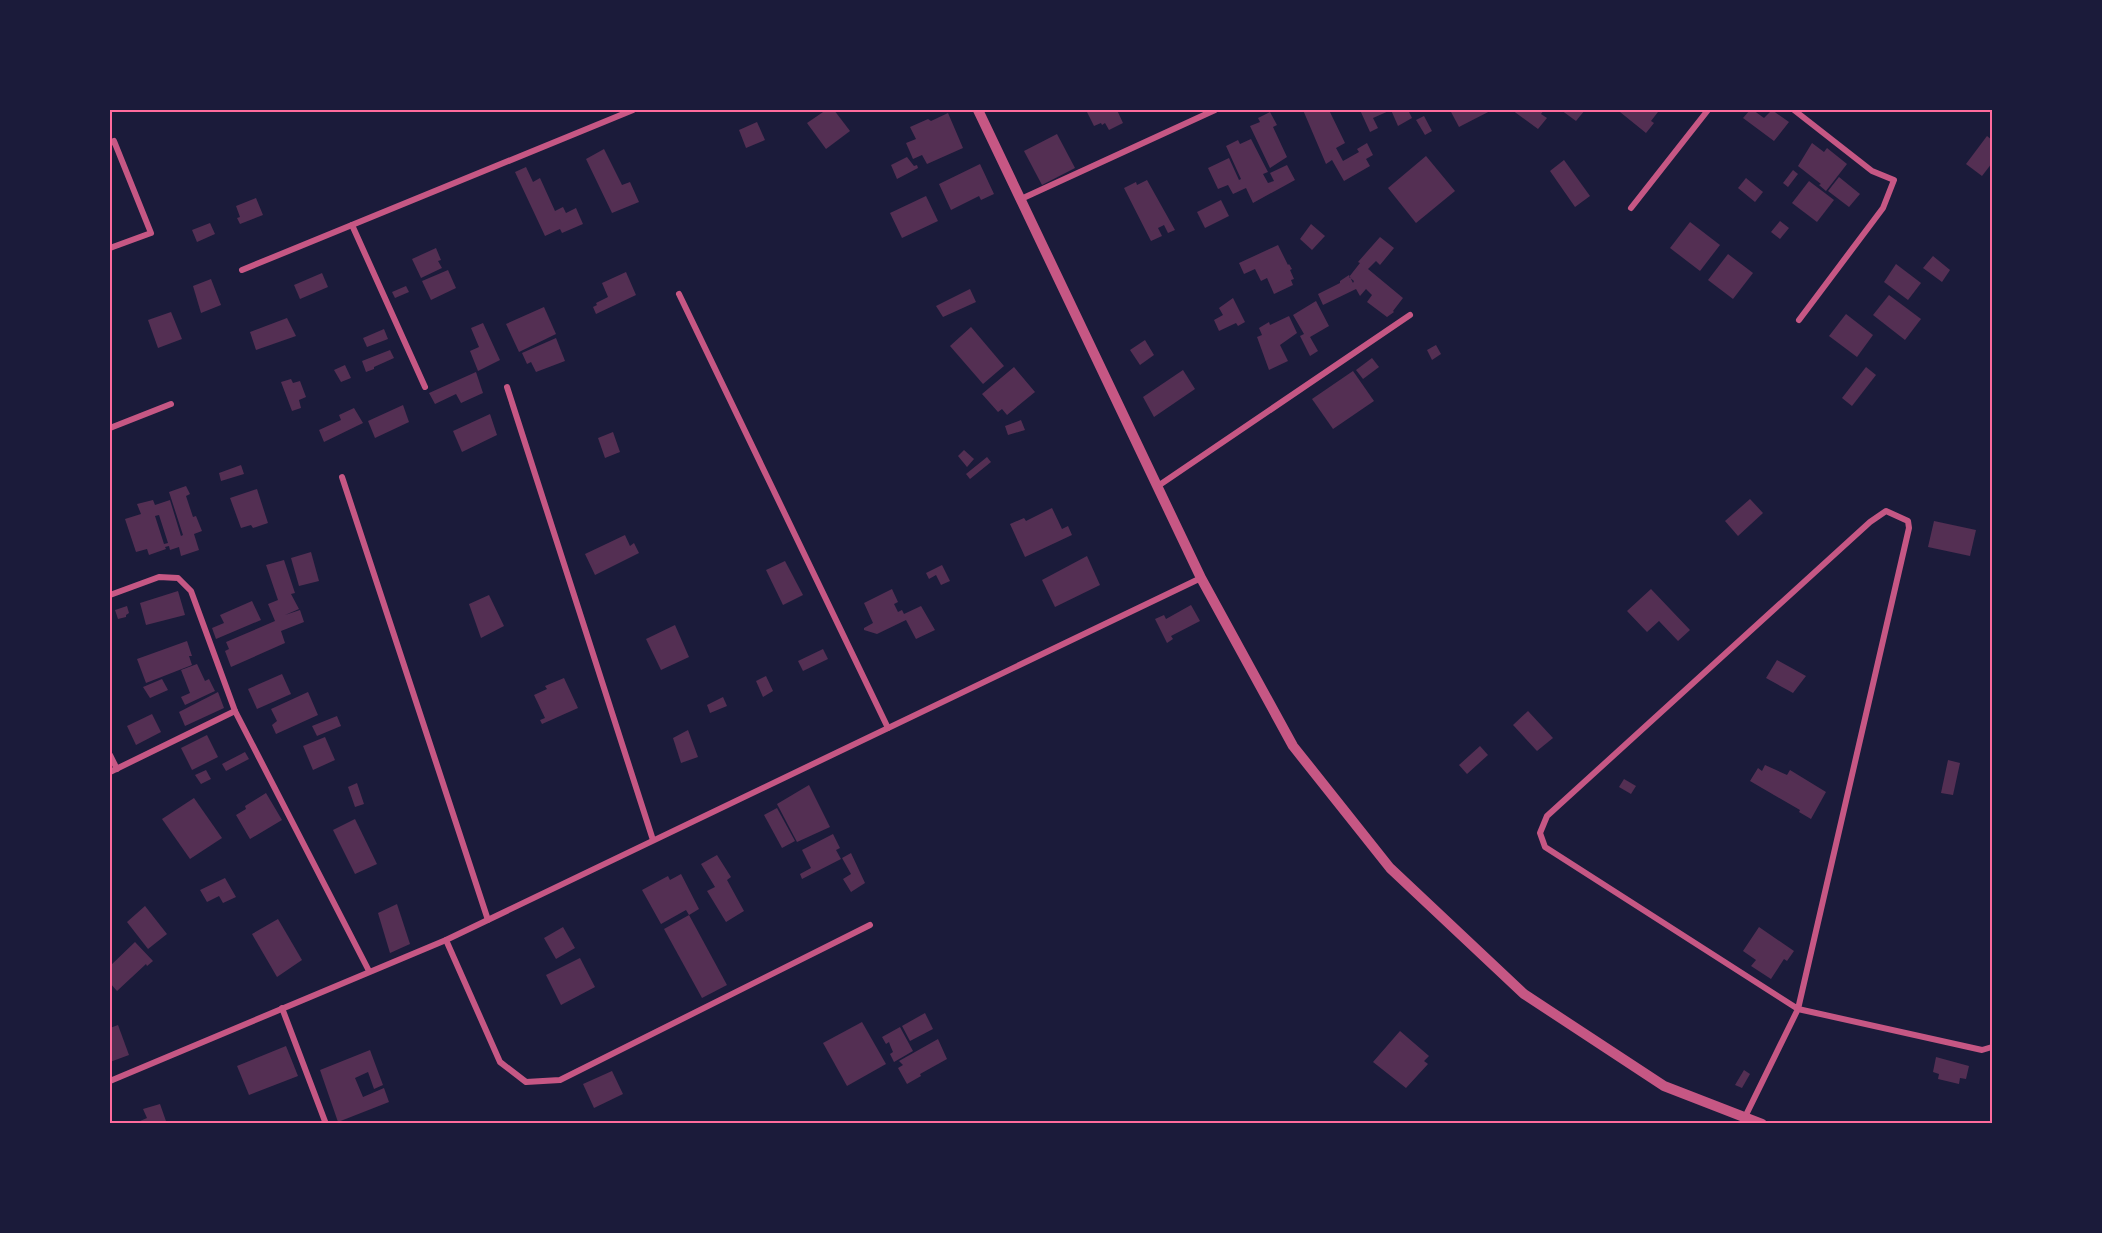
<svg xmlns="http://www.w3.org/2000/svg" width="2102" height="1233" viewBox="0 0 2102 1233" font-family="Karla,sans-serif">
<rect width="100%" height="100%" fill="#1b1b3a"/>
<g fill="#542f53" fill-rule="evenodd">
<path d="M826,110h8l16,21 -24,18 -19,-26z"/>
<path d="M1086,110h31l6,13 -14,7 -4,-7 -3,2 -1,-2 -7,3z"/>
<path d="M1303,110h26l16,33 -9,5 7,13 16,-9 -2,-3 10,-6 6,12 -7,4 4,7 -26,15 -12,-21 -6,4z"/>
<path d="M1360,110h48l4,8 -14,8 -7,-16 -18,8 5,10 -8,4z"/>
<path d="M1450,110h42l-33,17z"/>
<path d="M1512,110h32l-3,4 6,4 -9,11z"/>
<path d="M1561,110h24l-9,11z"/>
<path d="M1622,110h32l4,2 -7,9 3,2 -8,10 -26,-21z"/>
<path d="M1750,110h3l11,8 8,-8 17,12 -15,19 -31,-23z"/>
<path d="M1270,112l7,13 -4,2 14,30 -17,11 -20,-42 10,-4 -2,-4z"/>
<path d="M948,113l15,35 -36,16 -5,-9 -9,4 -7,-16 10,-4 -6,-12 18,-8 3,2z"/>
<path d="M1424,116l8,15 -7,4 -9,-15z"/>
<path d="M757,122l8,18 -19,8 -7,-18z"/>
<path d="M1057,134l18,34 -33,17 -18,-34z"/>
<path d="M1987,136l5,4v23l-10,13 -16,-12z"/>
<path d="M1251,139l17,33 -5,2 5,9 6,-2 -4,-8 17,-8 8,15 -42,23 -7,-15 -13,6 -5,-9 -10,4 -10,-21 21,-10 10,22 2,-1 -15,-33 12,-6 2,4z"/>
<path d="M1812,143l12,9 3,-4 20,16 -21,27 -7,-6 2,-1 -23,-18z"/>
<path d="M604,149l18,36 8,-3 9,20 -27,11 -26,-54z"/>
<path d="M1426,156l29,35 -39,32 -28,-35z"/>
<path d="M907,157l7,9 3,-1 1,3 -21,11 -6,-14z"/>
<path d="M1564,160l26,36 -15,11 -25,-36z"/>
<path d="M980,164l14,30 -13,6 -2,-4 -28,14 -12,-26z"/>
<path d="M526,167l7,15 7,-4 15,33 8,-4 3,6 10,-5 7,16 -21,9 -2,-4 -15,7 -30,-64z"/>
<path d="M1793,170l5,4 -10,13 -5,-4z"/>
<path d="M1839,177l21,17 -11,13 -21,-16z"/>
<path d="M1746,178l17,14 -8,10 -17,-14z"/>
<path d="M1147,180l28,50 -7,3 -4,-8 -6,3 4,8 -11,5 -27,-53 12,-6 1,3z"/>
<path d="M1809,181l25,19 -17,22 -25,-19z"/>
<path d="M926,196l12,25 -36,17 -12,-25z"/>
<path d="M256,198l7,17 -23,9 -3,-6 3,-1 -4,-11z"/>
<path d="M1221,200l8,16 -24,12 -8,-16z"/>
<path d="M1780,221l9,7 -9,11 -9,-7z"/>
<path d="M1690,222l30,23 -20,26 -30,-23z"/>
<path d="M210,223l5,11 -18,8 -5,-12z"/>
<path d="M1311,224l14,12 -13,14 -12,-11z"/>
<path d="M1380,237l14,11 -14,17 -4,-4 -8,8 35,29 -10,13 1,1 -7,5 -20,-15 5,-7 -6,-6 -6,7 -4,-7 -33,16 -5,-11 22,-11v-2l9,-6 4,8 1,-2 -5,-4 11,-14 -2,-1z"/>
<path d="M1278,245l10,20 1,-1 3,5 -2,1 4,9 -3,1 2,5 -19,9 -7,-16 -6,3 -6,-12 -11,5 -5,-11z"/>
<path d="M436,248l5,12 -3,1 4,7 -21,10 -9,-19z"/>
<path d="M1728,254l25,19 -20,26 -25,-19z"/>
<path d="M1933,256l17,14 -8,12 -19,-14z"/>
<path d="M1896,264l25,19 -13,17 -24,-18z"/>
<path d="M448,270l8,18 -25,12 -9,-19z"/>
<path d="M626,272l10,23 -40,19 -3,-7 4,-2 -1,-2 12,-6 -6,-14z"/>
<path d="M322,273l6,14 -28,12 -6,-14z"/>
<path d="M211,279l10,26 -20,8 -8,-27z"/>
<path d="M406,286l3,6 -14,6 -3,-6z"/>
<path d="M970,289l6,13 -33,15 -7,-11z"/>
<path d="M1889,295l32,24 -16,21 -32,-25z"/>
<path d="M1233,298l12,24 -7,4 -2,-3 -17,8 -5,-11 9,-5 -4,-7z"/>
<path d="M1316,301l13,25 -19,11 8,14 -8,5 -10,-20 4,-2 -11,-19z"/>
<path d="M544,307l12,27 -37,18 -13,-28z"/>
<path d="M171,312l11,27 -24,9 -10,-28z"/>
<path d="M1846,314l27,21 -16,22 -28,-21z"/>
<path d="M1289,316l8,17 -17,12 8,16 -19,9 -12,-33 5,-2 -3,-7 10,-6 1,3z"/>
<path d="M287,318l9,18 -40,14 -6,-18z"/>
<path d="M483,323l17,37 -22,11 -8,-20 9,-4 -8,-19z"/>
<path d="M971,327l33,39 -21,18 -33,-38z"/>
<path d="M384,329l4,10 -21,8 -4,-9z"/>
<path d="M556,338l9,23 -29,11 -5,-10 -4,2 -5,-11z"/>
<path d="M1145,340l9,15 -14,10 -10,-15z"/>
<path d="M1436,345l5,9 -9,6 -5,-10z"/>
<path d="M390,350l4,8 -20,9v2l-8,3 -4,-11z"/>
<path d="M1372,358l7,9 -16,12 -7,-9z"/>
<path d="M345,365l6,13 -10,4 -7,-12z"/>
<path d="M1014,367l21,25 -28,23 -5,-6 -4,3 -16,-18z"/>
<path d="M1866,367l10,8 -24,31 -10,-8z"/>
<path d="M1183,370l12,19 -41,28 -11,-20z"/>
<path d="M1353,371l21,30 -41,28 -21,-30z"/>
<path d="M476,372l7,21 -22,10 -5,-9 -21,10 -6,-11z"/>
<path d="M291,379l2,4 7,-2 6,16 -7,3 2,8 -9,3 -11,-29z"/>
<path d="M403,405l6,17 -34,16 -7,-17z"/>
<path d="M354,408l9,15 -39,19 -5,-12 22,-10 -2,-5z"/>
<path d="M490,414l7,21 -35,17 -9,-21z"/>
<path d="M1021,420l4,10 -17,5 -3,-9z"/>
<path d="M613,432l7,20 -15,6 -7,-20z"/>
<path d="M964,450l10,9 -7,8 -9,-11z"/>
<path d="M987,457l4,5 -21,17 -4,-5z"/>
<path d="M241,465l3,9 -23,7 -2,-8z"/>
<path d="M186,486l4,8 -4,2 7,21 3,-1 6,15 -8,3 5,16 -18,6 -2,-9 -9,3 -1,-4 -4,1 1,2 -17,6 -2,-6 -11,3 -11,-33 16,-5 -4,-10 16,-4 2,5 15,-5 11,36 2,-1 -14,-43zM159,515l9,28 -4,1 -9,-28z"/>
<path d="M257,489l11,34 -15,5 -2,-3 -10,3 -11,-30z"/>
<path d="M1750,499l13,14 -25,23 -13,-15z"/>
<path d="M1052,508l10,21 6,-3 4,9 -47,22 -15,-33 14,-6 2,3z"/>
<path d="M1934,521l42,9 -6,26 -42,-9z"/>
<path d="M625,535l5,11 4,-3 5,10 -44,22 -10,-21z"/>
<path d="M311,552l8,29 -20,5 -8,-28z"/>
<path d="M1087,556l13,29 -45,22 -13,-27z"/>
<path d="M284,560l11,33 -4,1 8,15 -14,6 15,-5 4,12 -23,9 4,12 -54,24 -6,-16 4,-2 -3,-7 49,-21 -7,-17 10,-4 -12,-35z"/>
<path d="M785,561l18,34 -20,10 -17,-35z"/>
<path d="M942,565l8,16 -9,4 -5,-10 -7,4 -3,-6z"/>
<path d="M892,589l6,13 -4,2 4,8 4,-2 2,4 17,-8 14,24 -19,9 -10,-19 -29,14 -13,-4v-2l9,-5 -9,-20z"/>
<path d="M1651,589l39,41 -12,11 -19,-20 -12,11 -20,-21z"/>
<path d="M178,591l7,24 -39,10 -6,-22z"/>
<path d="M489,595l15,31 -23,12 -12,-34z"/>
<path d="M252,601l9,19 -45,19 -4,-11 12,-5 -4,-8z"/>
<path d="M1191,605l9,16 -29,15 2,3 -6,4 -12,-24 9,-4 2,4z"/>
<path d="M127,606l2,7 -3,2v2l-8,2 -3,-9z"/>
<path d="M675,625l14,32 -28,13 -15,-31z"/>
<path d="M187,641l5,15h-3l3,9 -46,18 -9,-24z"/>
<path d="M823,649l5,10 -25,12 -5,-10z"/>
<path d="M1777,660l29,16 -13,17 -27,-15z"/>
<path d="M197,664l8,17 4,-2 6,12 -30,14 -4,-8 9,-4 -9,-23z"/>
<path d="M282,674l9,20 -34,15 -9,-20z"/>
<path d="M766,676l7,15 -10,6 -7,-16z"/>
<path d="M564,678l14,30 -36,16 -2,-4 5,-2 -11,-23 13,-6 -2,-3z"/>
<path d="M162,679l6,11 -18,8 -7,-11z"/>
<path d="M218,692l6,16 -39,18 -6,-14z"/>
<path d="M308,692l10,23 -42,19 -4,-9 5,-4 -6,-12z"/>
<path d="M723,697l4,9 -17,7 -3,-8z"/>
<path d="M1528,711l25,27 -16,13 -24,-26z"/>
<path d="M152,714l9,18 -25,13 -9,-19z"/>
<path d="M337,716l4,10 -24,10 -5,-10z"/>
<path d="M688,730l10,27 -17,6 -8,-25z"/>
<path d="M207,735l11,22 -26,13 -11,-22z"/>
<path d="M325,737l10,23 -22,10 -10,-24z"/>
<path d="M1480,746l8,9 -21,19 -8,-9z"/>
<path d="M245,752l4,7 -23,12 -4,-7z"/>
<path d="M1948,760l12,3 -7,32 -12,-2z"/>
<path d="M1765,765l22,10 3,-5 36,22 -15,27 -12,-7 1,-2 -50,-29 8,-13 4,3z"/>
<path d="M206,770l5,9 -10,5 -6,-9z"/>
<path d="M1624,779l12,7 -5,8 -12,-7z"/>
<path d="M357,783l7,21 -9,3 -7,-20z"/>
<path d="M809,785l21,42 -33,15 -20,-38z"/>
<path d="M266,793l16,27 -32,19 -14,-24 10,-6 -1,-3z"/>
<path d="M194,798l28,40 -32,21 -28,-40z"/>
<path d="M777,808l18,33 -13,7 -18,-33z"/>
<path d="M355,819l22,45 -22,10 -22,-44z"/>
<path d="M833,834l7,14 -4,2 5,9 -39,20 -2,-5 11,-6 -9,-18z"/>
<path d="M851,853l14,30 -14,9 -8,-13 8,-5 -9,-16z"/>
<path d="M717,855l14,22 -4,3 17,31 -18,11 -19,-31 8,-4 -14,-23z"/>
<path d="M681,874l18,35 -10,6 -3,-5 -25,14 -19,-34 26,-14 2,4z"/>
<path d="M225,878l11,19 -13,6 -4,-7 -12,6 -7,-12z"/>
<path d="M397,904l13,40 -20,9 -12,-40z"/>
<path d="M145,906l22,28 -19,15 -21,-27z"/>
<path d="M689,915l38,70 -25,13 -38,-69z"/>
<path d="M278,919l24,41 -25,17 -25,-43z"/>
<path d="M563,927l12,21 -19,11 -12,-21z"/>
<path d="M1759,927l35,24 -7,10 -3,-2 -13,20 -20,-13 5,-6 -13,-9z"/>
<path d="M135,942l18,19 -6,5 -1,-2 -29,27 -7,-8v-17z"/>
<path d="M580,958l15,29 -34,18 -15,-30z"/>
<path d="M925,1013l8,16 -23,12 -8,-15z"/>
<path d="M862,1022l24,42 -39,22 -24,-43z"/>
<path d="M118,1025l11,30 -19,7v-34z"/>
<path d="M900,1027l13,24 -19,11 -4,-8 3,-2 -3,-7 -1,-3 -3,2 -4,-7z"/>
<path d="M1400,1031l29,25 -5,5 4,3 -22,24 -33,-26z"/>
<path d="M938,1039l9,20 -27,15 1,2 -14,8 -9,-16 5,-3 -4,-4z"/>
<path d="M286,1046l12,30 -49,19 -12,-29z"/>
<path d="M370,1050l13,35 -9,4 -6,-17 -13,6 8,19 21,-9 5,14 -51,20 -18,-52z"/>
<path d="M1936,1057l33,9 -3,13 -6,-1 -1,6 -21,-5 1,-5 -6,-2z"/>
<path d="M1744,1070l6,4 -8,14 -7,-3z"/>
<path d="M612,1071l11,23 -29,14 -11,-24z"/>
<path d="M160,1104l7,20h-34l14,-6 -4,-9z"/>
</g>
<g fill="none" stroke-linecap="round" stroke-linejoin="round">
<g stroke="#c65784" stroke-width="6">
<path d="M1794,110l78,61 22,9 -11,28 -84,112"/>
<path d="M110,143l4,-2 37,92 -41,15"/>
<path d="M1021,199l194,-89"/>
<path d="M1631,208l77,-98"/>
<path d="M352,225l73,162"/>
<path d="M242,270l391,-160"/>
<path d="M679,294l209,434"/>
<path d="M507,387l146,453"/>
<path d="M110,428l61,-24"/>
<path d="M342,477l146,443"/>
<path d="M1158,486l252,-171"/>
<path d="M110,595l49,-18 19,1 13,13 44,120 134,260"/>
<path d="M110,755l7,14"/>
<path d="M110,772l125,-61"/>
<path d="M446,940l54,122 26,20 34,-2 310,-155"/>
<path d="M282,1008l44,116"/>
<path d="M110,1081l336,-141 755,-362"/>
<path d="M1745,1117l53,-108 111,-481 -1,-7 -22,-10 -16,11 -323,294 -7,17 5,14 253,162 184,41 10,-3"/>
</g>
<path stroke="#c65784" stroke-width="10" d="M978,110l223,468 92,168 97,122 134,126 140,92 98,38"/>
</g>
<rect width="2102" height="1233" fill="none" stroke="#1b1b3a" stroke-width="222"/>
<rect x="111" y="111" width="1880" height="1011" fill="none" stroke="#ff6b9d" stroke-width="2"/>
</svg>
